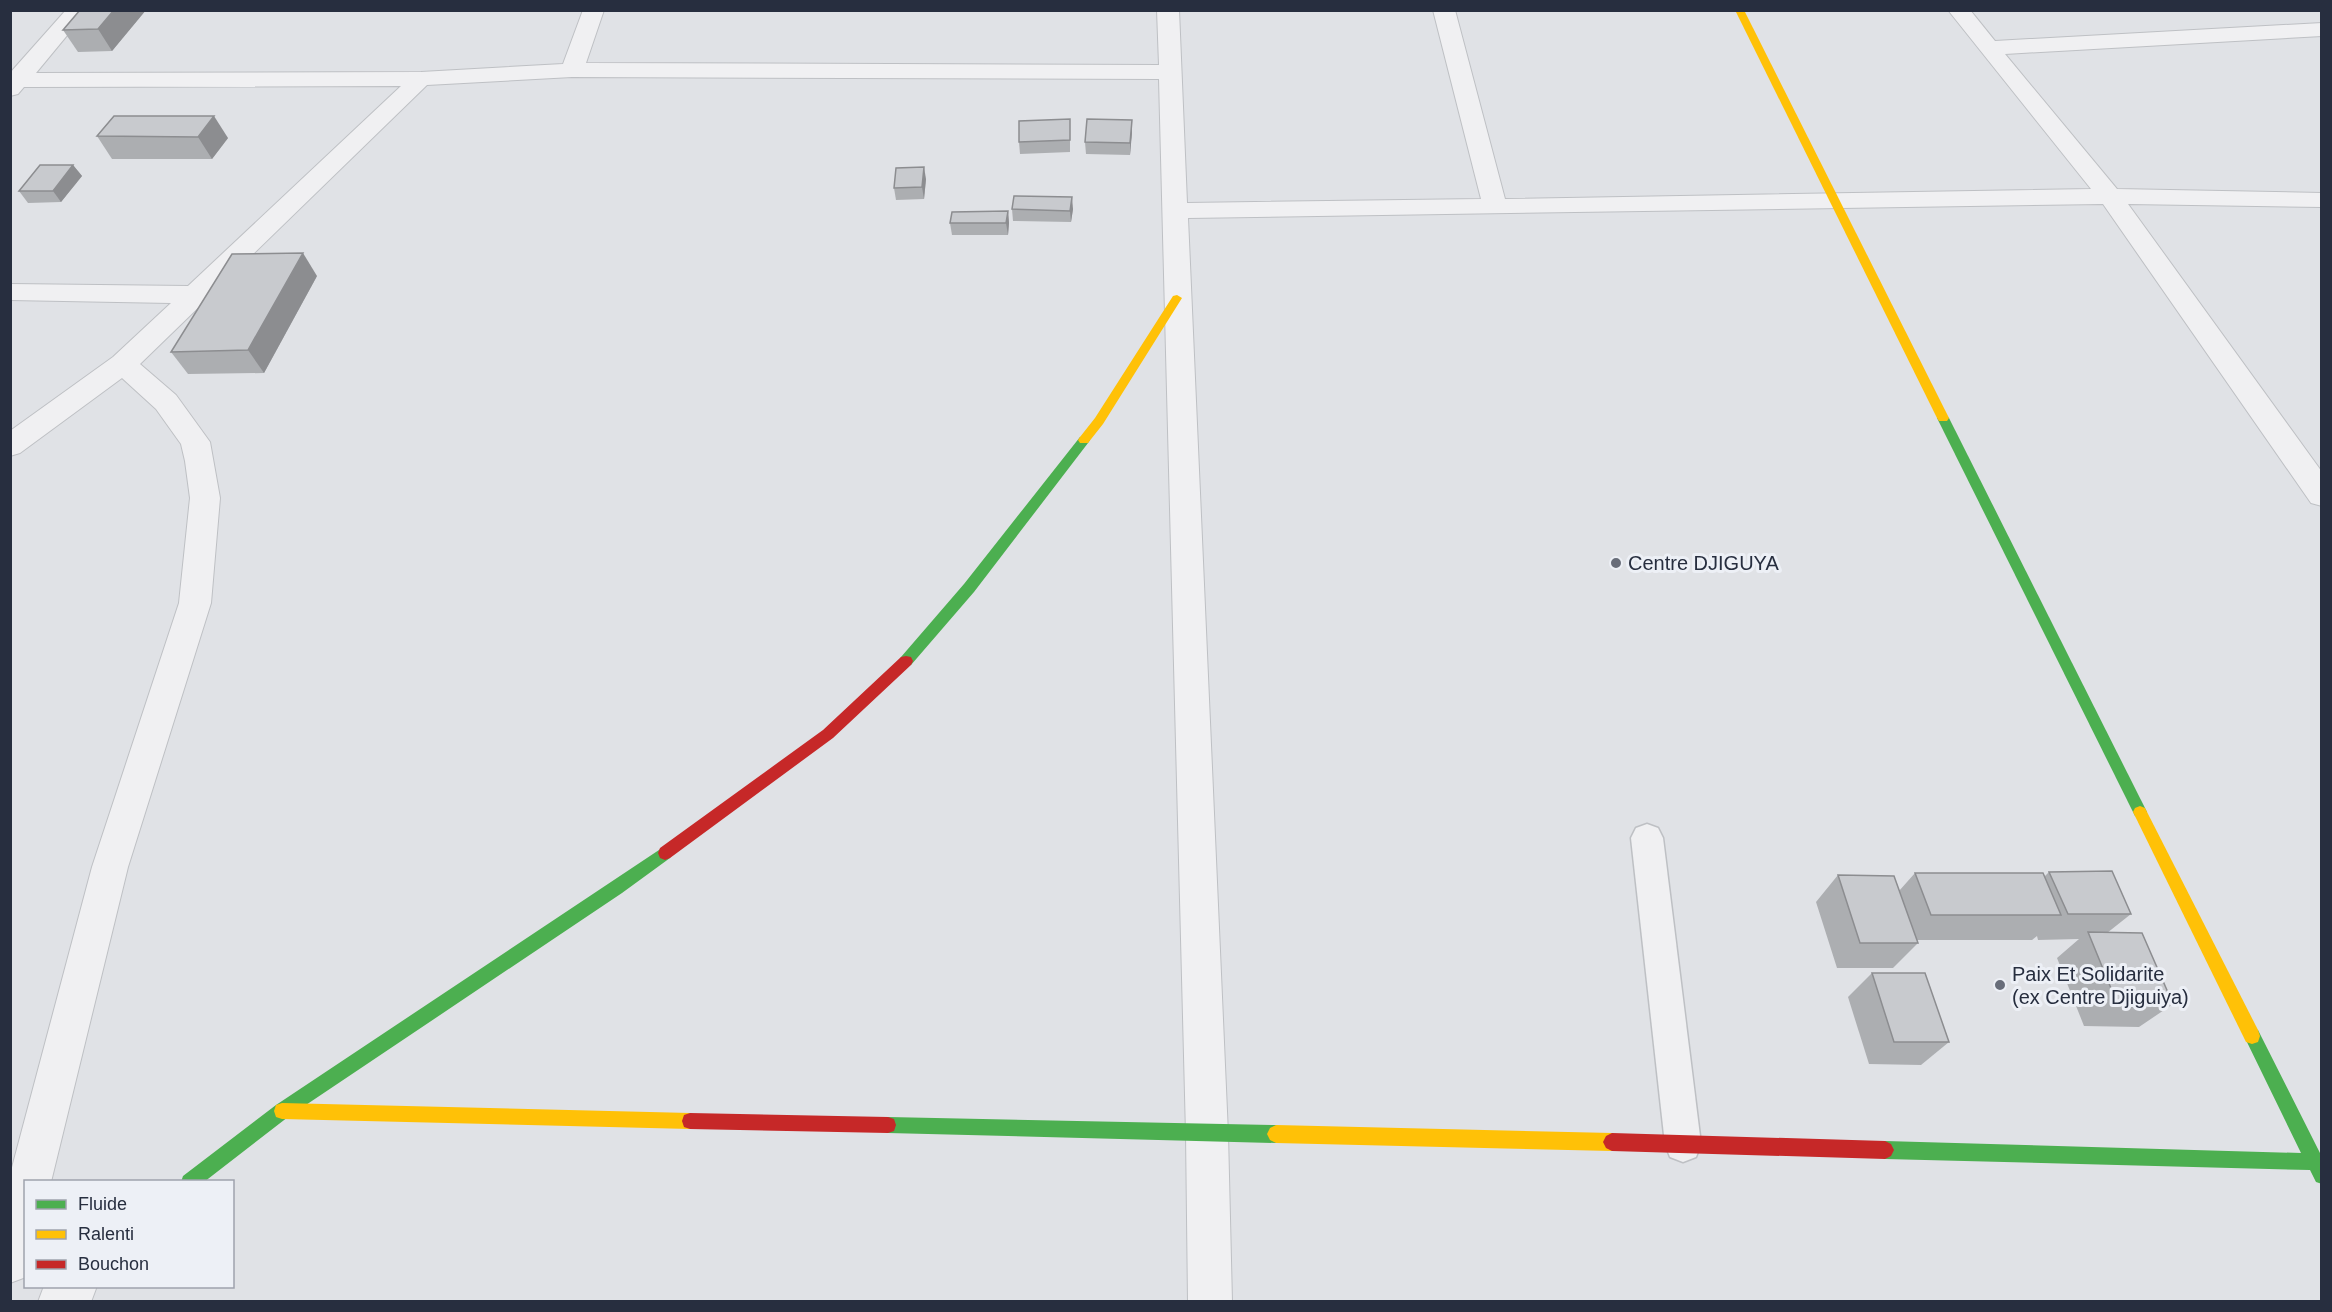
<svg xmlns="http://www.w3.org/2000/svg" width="2332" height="1312" viewBox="0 0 2332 1312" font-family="Arial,sans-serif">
<rect width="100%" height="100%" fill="#e0e2e6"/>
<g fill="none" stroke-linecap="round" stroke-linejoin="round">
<defs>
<path id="lane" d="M1647,824l11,4 5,10 38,306 -5,13 -13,5 -13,-5 -5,-13 -34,-306 5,-10z"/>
<g id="street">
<path d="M66,10h22l-52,63 385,-1 142,-8 20,-54h21l-18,53 573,2 -2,-55h22l8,193 294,-4 -48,-189h22l50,189 586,-10 -143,-179h22l25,31 327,-18v13l-317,18 112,135 205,4v14l-194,-3 194,268v34l-11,-3 -208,-299 -915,14 40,916 4,168h-44l-2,-168 -27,-1055 -587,-2 -145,8 -216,210 -4,6 -3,1 -64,62 36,31 34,47 10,56 -9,105 -83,264 -77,315h-25v95l-16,6v-108l82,-308 87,-264 11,-105 -5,-37 -4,-17 -25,-35 -34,-31 -102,75 -10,3v-25l103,-74 58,-54 -161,-3v-16l178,2 213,-200 -377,1 -6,7 -8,2v-23z"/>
<path d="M44,1286h53l-6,16h-53z"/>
</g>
</defs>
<use href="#lane" stroke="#bec0c4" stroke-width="3"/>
<use href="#street" stroke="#bec0c4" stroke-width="2"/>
<use href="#lane" fill="#f0f0f2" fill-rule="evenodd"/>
<use href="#street" fill="#f0f0f2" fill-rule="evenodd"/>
<g fill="#4caf50" fill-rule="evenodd">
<path d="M1943,414l6,4 196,390 2,4 -2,4 -5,2 -5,-2 -198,-398z"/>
<path d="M1084,436l4,1 2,3 -2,3 -114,149 -63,73h-10l-2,-4 2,-4 63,-73 116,-147z"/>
<path d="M665,846l5,2 2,5 -2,5 -48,35 -334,224 -84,65h-23l2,-6 93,-71z"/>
<path d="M2252,1028l6,2 64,127v27l-6,-2 -6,-12 -425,-11 -6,-3 -3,-6 3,-6 6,-3 416,12 -57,-117 2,-6z"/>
<path d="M888,1117l388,8 6,3 3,6 -3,6 -6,3 -388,-10 -6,-2 -2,-6 2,-6z"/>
</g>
<g fill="#ffc107" fill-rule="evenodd">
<path d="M1735,10h9l205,408 -2,3h-8l-2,-3z"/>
<path d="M1177,295l5,3 -79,126 -15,19h-8l-2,-3 2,-3 15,-19 78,-122z"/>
<path d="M2140,806l5,2 113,222 2,6 -2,6 -6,2 -6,-2 -113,-230 2,-4z"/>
<path d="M282,1103l408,10 6,2 2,6 -2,6 -6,2 -408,-10 -6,-2 -2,-6 2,-6z"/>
<path d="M1276,1125l336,8 6,3 3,6 -3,6 -6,3 -336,-8 -6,-3 -3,-6 3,-6z"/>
</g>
<g fill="#c62828" fill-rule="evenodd">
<path d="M906,656l5,1 2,4 -2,4 -78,73 -163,120 -5,2 -5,-2 -2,-5 2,-5 163,-118 78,-73z"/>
<path d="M690,1113l198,4 6,2 2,6 -2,6 -6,2 -198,-4 -6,-2 -2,-6 2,-6z"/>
<path d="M1612,1133l273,8 6,3 3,6 -3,6 -6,3 -273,-8 -6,-3 -3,-6 3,-6z"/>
</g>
</g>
<g fill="#acaeb1">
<path d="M146,10l-34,41 -34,1 -15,-22z"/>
<path d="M114,116l114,22 -16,21h-100l-15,-23z"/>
<path d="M1132,120v12l-2,23 -44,-1 -1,-12z"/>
<path d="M1070,130v22l-50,2 -1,-12z"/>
<path d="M73,165l9,11 -21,26 -33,1 -9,-12z"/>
<path d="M926,179l-2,20 -28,1 -2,-12z"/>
<path d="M1012,209h61l-2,13 -58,-1z"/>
<path d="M1008,211l1,12 -1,12h-56l-2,-12z"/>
<path d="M317,276l-53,97 -76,1 -17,-22z"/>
<path d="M2049,872l82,42 -24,19 66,71 -34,23 -55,-1 -27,-68 22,-19 -41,1 -1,-4 -5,4h-115l1,3 -25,25h-56l-21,-66 22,-27 61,16 16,-18 130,3z"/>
<path d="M1872,973l77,69 -28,23 -52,-1 -21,-67z"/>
</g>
<g fill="#8c8d90">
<path d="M114,10h32l-34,41 -14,-22z"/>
<path d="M214,116l14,22 -16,21 -14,-22z"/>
<path d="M1132,120v12l-2,23v-12z"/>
<path d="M73,165l9,11 -21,26 -8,-11z"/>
<path d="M924,167l2,12 -2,20 -2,-12z"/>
<path d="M1072,197l1,12 -2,13 -1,-11z"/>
<path d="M1008,211l1,12 -1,12 -2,-12z"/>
<path d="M303,253l14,23 -53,97 -16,-23z"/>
</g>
<g fill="#c8cace" stroke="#8c8d90" stroke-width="1.5">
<path d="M80,10h34l-16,19 -35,1z"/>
<path d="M114,116h100l-16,21 -101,-1z"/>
<path d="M1070,119v21l-51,2v-21z"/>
<path d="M1087,119l45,1 -2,23 -45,-1z"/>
<path d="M40,165h33l-20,26h-34z"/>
<path d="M924,167l-2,20 -28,1 2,-20z"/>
<path d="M1014,196l58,1 -2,14 -58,-2z"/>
<path d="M1008,211l-2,12h-56l2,-11z"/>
<path d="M303,253l-55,97 -77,2 61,-98z"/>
<path d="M2112,871l19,43h-63l-19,-42z"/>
<path d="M1915,873h128l18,42h-130z"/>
<path d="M1838,875l56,1 24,67h-58z"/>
<path d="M2088,932l54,1 31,71 -56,-1z"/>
<path d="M1872,973h53l24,69h-55z"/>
</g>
<g fill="#686d79" stroke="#edf0f6" stroke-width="2">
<circle cx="1616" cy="563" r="6"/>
<circle cx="2000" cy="985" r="6"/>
</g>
<g text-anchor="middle" stroke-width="6" stroke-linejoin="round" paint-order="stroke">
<g font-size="20" fill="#272e3f" stroke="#edf0f6" text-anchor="start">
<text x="1628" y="570">Centre DJIGUYA</text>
<text x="2012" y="981">Paix Et Solidarite<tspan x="2012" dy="23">(ex Centre Djiguiya)</tspan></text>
</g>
</g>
<rect width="2332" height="1312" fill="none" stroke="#272e3f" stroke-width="24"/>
<rect x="24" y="1180" width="210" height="108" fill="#edf0f6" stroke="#9ea2ad" stroke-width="1.5"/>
<rect x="36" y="1200" width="30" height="9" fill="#4caf50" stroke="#9ea2ad" stroke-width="1.5"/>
<text x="78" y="1210" font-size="18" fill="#272e3f">Fluide</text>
<rect x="36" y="1230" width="30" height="9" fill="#ffc107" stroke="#9ea2ad" stroke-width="1.5"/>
<text x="78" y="1240" font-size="18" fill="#272e3f">Ralenti</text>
<rect x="36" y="1260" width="30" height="9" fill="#c62828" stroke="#9ea2ad" stroke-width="1.5"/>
<text x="78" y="1270" font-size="18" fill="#272e3f">Bouchon</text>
</svg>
